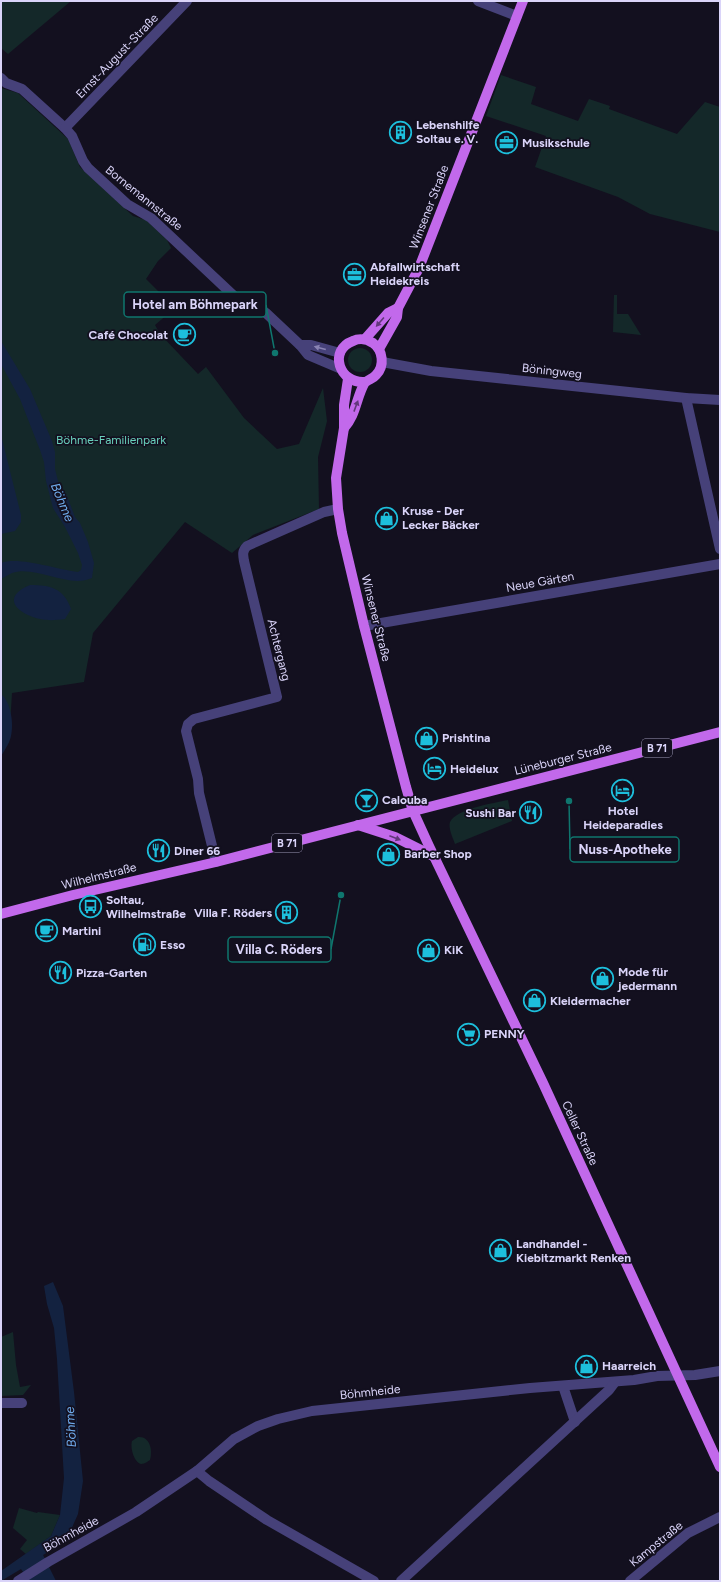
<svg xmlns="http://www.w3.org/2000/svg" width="721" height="1582" viewBox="0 0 721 1582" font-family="Figtree,sans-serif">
<rect width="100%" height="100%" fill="#13101f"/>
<g fill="#142829">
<path d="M1,1h70l-63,53 -7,-6z"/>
<path d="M501,75l35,12 -5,17 47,17 11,-22 21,7 -1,3 68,25 28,-32 15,5v125l-70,-18 -32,-17 -83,-30 11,-31 -60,-20z"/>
<path d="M1,88l17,5 50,46 12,28 53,49 13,4 21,20 4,8 -13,13 -12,18 29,29 -20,17 5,9 38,40 8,-7 38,51 33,31 22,-5 24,-56 4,33 -9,36 1,52 -66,26 -21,18 -47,-31 -92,111 -9,49 -72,11 -3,49 -8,11z"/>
<path d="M614,295h3v19h11l13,21 -28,-3z"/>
<circle cx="360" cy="360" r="12"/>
<path d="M508,800l4,21 -57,23c-2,-6 -7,-16 -5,-22 6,-13 44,-19 58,-22z"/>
<path d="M13,1332l3,33 4,22 11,-2 -8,10 -22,1v-59z"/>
<path d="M138,1437c12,-1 15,13 12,23 -2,1 -5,4 -9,4 -7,-2 -11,-16 -9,-23z"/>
<path d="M19,1508l18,5 1,-1 22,3 -9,21 -25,18 -6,-5 7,-9 -14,-12z"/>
</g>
<g fill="#132240">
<path d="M1,341l29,48 22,52 3,11v17l3,12 9,15 8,21 5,6 8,19 6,21 -2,15c-24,11 -56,-13 -80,-5 -4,2 -7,4 -11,6v-16c18,-7 57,7 77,9l3,-2 1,-5 -4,-12 -13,-26 -12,-19 -7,-27 -2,-19 -4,-12 -20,-51 -19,-35z"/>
<path d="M1,435l20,80v7l-6,9 -14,3z"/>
<path d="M30,585c20,0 34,3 41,24l-6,10c-8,1 -16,2 -25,0 -23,-5 -40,-22 -10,-34z"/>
<path d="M1,694c10,8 13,30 10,42 -1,6 -6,14 -10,20z"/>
<path d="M53,1282l10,24 11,86 9,89 -5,33 -12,27 -23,14 13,26h-27l-8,-12 -20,12v-10l50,-35 9,-21 4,-37 -7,-119 -3,-31 -7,-24 -3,-18z"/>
</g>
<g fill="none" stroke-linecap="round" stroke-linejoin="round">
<g stroke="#464179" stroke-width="10">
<path d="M478,1l39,15"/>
<path d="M1,78l5,5 16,6 43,39 7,8 11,25 5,7 39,36 24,14 83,78 32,17 34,32 8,10 33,14"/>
<path d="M65,128l122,-127"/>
<path d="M300,345h11l29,8"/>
<path d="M382,362l49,9 255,27 34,2"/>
<path d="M686,398l34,151"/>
<path d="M364,626l356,-62"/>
<path d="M216,862l-17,-69 -1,-14 -12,-48 2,-7 6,-5 83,-22 -33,-136c-1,-6 -2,-10 3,-15l77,-34 14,-3"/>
<path d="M563,1386l12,36"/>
<path d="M1,1403h21"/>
<path d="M197,1471l12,10 58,39 107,61"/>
<path d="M18,1581l30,-19 88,-50 61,-41 37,-32 24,-13 20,-7 34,-8 218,-23 104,-8 23,-4 38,-1 25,-4"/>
<path d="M401,1581l208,-191 6,-8"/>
<path d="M630,1581l58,-48 32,-16"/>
</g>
<g stroke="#c269eb" stroke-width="10">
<path d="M365,339l23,-26 10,-5"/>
<path d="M379,349l18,-32 1,-9 21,-40 104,-267"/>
<path d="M348,379l-4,26v23l-8,50 2,31 4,24 22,93 42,161 7,24 16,35 114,237 177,384"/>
<path d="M344,428c12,-13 12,-29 20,-44 2,-4 9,-5 12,-9 9,-9 7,-25 -3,-32 -6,-4 -14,-5 -20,-2 -25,9 -14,43 12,41"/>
<path d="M358,825l37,12 38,19"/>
<path d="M1,914l72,-19 143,-33 504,-130"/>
</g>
</g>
<defs><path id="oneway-solid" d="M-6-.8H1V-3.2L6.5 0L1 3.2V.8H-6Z"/></defs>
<g fill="#62387b">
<use href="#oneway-solid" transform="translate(380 322) rotate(131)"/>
<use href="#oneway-solid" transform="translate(356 406) rotate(-70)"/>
<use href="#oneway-solid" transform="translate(395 838) rotate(21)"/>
</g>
<use fill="#8983b3" href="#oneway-solid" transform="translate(320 348) rotate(-165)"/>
<defs>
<symbol id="building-ring" viewBox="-11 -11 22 22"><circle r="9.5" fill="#13101f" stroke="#1dbfdc" stroke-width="1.5"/><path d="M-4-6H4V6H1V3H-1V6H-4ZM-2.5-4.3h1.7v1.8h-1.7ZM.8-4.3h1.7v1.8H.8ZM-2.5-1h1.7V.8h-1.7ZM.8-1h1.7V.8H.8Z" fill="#1dbfdc"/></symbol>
<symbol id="office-ring" viewBox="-11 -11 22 22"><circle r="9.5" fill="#13101f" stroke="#1dbfdc" stroke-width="1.5"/><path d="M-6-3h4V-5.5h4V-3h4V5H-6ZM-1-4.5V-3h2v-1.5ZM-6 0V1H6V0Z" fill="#1dbfdc"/></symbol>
<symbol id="cafe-ring" viewBox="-11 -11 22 22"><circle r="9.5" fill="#13101f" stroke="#1dbfdc" stroke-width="1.5"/><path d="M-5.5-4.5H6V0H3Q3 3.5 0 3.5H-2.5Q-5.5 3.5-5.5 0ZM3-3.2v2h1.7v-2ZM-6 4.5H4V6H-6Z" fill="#1dbfdc"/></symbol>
<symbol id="shop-ring" viewBox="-11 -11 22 22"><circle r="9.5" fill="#13101f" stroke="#1dbfdc" stroke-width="1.5"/><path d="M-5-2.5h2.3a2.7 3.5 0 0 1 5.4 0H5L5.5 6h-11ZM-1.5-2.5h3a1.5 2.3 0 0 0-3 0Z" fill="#1dbfdc"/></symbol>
<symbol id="hotel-ring" viewBox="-11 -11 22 22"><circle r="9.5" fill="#13101f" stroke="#1dbfdc" stroke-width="1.5"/><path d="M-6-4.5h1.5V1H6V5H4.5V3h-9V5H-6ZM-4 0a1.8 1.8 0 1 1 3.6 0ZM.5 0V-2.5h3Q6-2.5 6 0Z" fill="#1dbfdc"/></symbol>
<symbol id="bar-ring" viewBox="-11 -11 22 22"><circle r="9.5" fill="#13101f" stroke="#1dbfdc" stroke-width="1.5"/><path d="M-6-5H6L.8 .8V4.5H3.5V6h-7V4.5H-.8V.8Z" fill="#1dbfdc"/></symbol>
<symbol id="restaurant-ring" viewBox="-11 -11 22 22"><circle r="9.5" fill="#13101f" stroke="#1dbfdc" stroke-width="1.5"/><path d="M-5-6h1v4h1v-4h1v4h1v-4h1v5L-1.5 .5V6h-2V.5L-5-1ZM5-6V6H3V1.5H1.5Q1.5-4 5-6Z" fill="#1dbfdc"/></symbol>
<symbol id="bus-ring" viewBox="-11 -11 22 22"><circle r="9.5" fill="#13101f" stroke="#1dbfdc" stroke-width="1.5"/><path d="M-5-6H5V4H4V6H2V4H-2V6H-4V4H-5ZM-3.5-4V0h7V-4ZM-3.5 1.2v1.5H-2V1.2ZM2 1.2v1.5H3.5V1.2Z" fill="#1dbfdc"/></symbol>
<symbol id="fuel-ring" viewBox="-11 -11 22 22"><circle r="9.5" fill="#13101f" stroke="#1dbfdc" stroke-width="1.5"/><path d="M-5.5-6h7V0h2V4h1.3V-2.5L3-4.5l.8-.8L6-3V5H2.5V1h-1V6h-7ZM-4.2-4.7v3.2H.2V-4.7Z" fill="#1dbfdc"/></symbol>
<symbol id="supermarket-ring" viewBox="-11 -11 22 22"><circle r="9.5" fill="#13101f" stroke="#1dbfdc" stroke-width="1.5"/><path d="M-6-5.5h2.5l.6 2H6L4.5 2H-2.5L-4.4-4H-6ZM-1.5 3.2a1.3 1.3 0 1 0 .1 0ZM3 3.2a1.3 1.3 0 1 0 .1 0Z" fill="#1dbfdc"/></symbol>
</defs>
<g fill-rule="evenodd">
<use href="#building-ring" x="388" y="120" width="25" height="25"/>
<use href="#office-ring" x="494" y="130" width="25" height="25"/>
<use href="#office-ring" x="342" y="262" width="25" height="25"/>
<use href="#cafe-ring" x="172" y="322" width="25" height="25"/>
<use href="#shop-ring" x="374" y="506" width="25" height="25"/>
<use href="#shop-ring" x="414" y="726" width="25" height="25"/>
<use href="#hotel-ring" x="422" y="756" width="25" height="25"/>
<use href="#hotel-ring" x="610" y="778" width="25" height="25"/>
<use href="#bar-ring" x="354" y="788" width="25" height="25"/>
<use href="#restaurant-ring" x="518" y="800" width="25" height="25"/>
<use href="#restaurant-ring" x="146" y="838" width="25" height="25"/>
<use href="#shop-ring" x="376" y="842" width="25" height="25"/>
<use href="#bus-ring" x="78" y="894" width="25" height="25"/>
<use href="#building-ring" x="274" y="900" width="25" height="25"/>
<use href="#cafe-ring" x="34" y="918" width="25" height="25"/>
<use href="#fuel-ring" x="132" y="932" width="25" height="25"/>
<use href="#shop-ring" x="416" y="938" width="25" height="25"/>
<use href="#restaurant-ring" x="48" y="960" width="25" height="25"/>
<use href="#shop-ring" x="590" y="966" width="25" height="25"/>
<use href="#shop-ring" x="522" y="988" width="25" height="25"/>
<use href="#supermarket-ring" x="456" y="1022" width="25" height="25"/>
<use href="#shop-ring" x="488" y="1238" width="25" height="25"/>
<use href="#shop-ring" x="574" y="1354" width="25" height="25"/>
</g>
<g text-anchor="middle" stroke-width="3.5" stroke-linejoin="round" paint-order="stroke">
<g fill="#13101f" stroke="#9e99b8" stroke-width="1">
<rect x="642" y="739" width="30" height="18" rx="3"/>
<rect x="272" y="834" width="30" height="18" rx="3"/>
</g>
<g font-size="11" font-weight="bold" fill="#dad4f9">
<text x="657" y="752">B 71</text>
<text x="287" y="847">B 71</text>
</g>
<g font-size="12" fill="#dad4f9" stroke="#13101f">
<text transform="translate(117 56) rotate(-46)" y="4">Ernst-August-Straße</text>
<text transform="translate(144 198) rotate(39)" y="4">Bornemannstraße</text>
<text transform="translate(429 207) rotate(-69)" y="4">Winsener Straße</text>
<text transform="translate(552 371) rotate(6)" y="4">Böningweg</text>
<text transform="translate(540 582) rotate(-10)" y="4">Neue Gärten</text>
<text transform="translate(376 618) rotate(76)" y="4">Winsener Straße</text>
<text transform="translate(279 650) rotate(76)" y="4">Achtergang</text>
<text transform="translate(563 759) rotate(-14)" y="4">Lüneburger Straße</text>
<text transform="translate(99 876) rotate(-14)" y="4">Wilhelmstraße</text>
<text transform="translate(580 1133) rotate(65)" y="4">Celler Straße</text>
<text transform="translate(370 1392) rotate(-6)" y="4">Böhmheide</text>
<text transform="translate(71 1534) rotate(-29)" y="4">Böhmheide</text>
<text transform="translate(656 1544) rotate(-39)" y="4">Kampstraße</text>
</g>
<g font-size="12" font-weight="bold" fill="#dad4f9" stroke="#13101f" text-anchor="start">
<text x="416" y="129">Lebenshilfe<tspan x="416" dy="14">Soltau e. V.</tspan></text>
<text x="522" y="147">Musikschule</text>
<text x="370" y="271">Abfallwirtschaft<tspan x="370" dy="14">Heidekreis</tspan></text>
<text x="168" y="339" text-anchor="end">Café Chocolat</text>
<text x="402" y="515">Kruse - Der<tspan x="402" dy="14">Lecker Bäcker</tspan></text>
<text x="442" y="742">Prishtina</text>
<text x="450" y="773">Heidelux</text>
<text x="382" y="804">Calouba</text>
<text x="623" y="815" text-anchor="middle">Hotel<tspan x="623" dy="14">Heideparadies</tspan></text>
<text x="516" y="817" text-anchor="end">Sushi Bar</text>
<text x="174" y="855">Diner 66</text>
<text x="404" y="858">Barber Shop</text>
<text x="106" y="904">Soltau,<tspan x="106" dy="14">Wilhelmstraße</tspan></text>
<text x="272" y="917" text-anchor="end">Villa F. Röders</text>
<text x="62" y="935">Martini</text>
<text x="160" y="949">Esso</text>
<text x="444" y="954">KiK</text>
<text x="618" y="976">Mode für<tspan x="618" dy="14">jedermann</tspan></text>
<text x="76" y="977">Pizza-Garten</text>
<text x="550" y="1005">Kleidermacher</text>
<text x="484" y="1038">PENNY</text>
<text x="516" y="1248">Landhandel -<tspan x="516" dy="14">Kiebitzmarkt Renken</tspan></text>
<text x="602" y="1370">Haarreich</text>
</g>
<g font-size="12" fill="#69d0bc" stroke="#13101f">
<text x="111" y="444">Böhme-Familienpark</text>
</g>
<g font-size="13" font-style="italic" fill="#6fabec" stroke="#13101f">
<text transform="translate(63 502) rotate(67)" y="5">Böhme</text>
<text transform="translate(70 1427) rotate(-93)" y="5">Böhme</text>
</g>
</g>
<path fill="none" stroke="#0f766e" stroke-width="1.5" d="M275 353L266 305M569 801L570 849M341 895L331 949"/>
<g fill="#0f766e" stroke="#13101f" stroke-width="1.5">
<circle cx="275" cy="353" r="4"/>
<circle cx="569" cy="801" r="4"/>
<circle cx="341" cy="895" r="4"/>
</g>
<g fill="#13101f" stroke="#0f766e" stroke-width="1.5">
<rect x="124" y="292" width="142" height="25" rx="4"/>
<rect x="570" y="837" width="109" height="25" rx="4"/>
<rect x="228" y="937" width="103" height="25" rx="4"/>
</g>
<g font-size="13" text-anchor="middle" font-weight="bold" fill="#dad4f9">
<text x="195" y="309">Hotel am Böhmepark</text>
<text x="625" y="854">Nuss-Apotheke</text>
<text x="279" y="954">Villa C. Röders</text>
</g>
<rect width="721" height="1582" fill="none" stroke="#dad4f9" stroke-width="4"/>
</svg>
